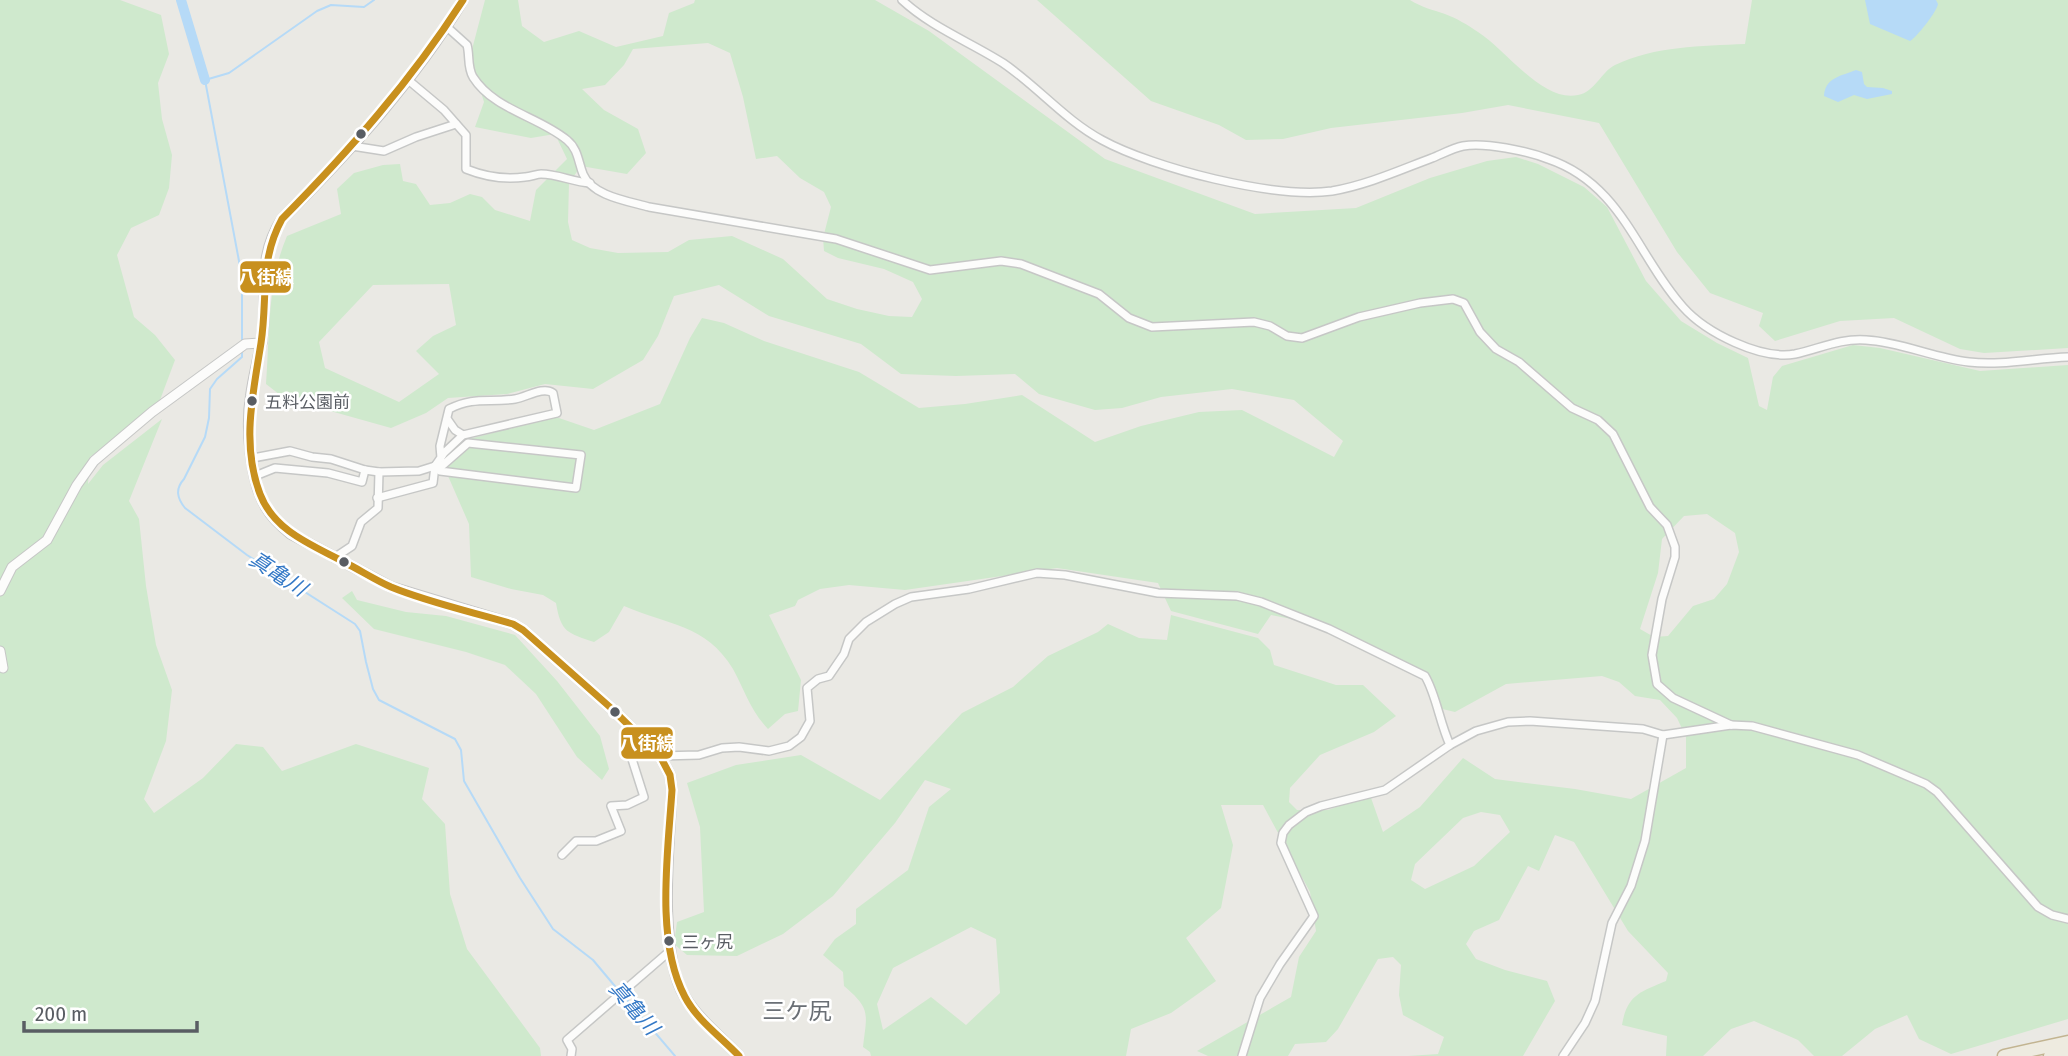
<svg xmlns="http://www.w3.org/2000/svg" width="2068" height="1056" viewBox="0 0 2068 1056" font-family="'Fira Sans Condensed','Noto Sans JP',sans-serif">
<rect width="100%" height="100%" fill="#eae9e4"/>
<g fill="#cfe9cd" fill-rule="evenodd">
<path d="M0,0h120l41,15 8,39 -11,29 4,36 10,36 -3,33 -10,27 -28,13 -14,27 17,62 21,18 20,25 -15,40 -12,15 -58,42 -2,27 15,-19 59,-46 -33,82 10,18 7,67 10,59 16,45 -6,51 -22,58 10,14 49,-35 33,-34 27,3 19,24 74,-27 73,24 -7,31 23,25 5,70 17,55 73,99 1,8h-541z"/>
<path d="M485,0h33l4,26 22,16 35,-11 37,16 47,-11 6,-23 25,-10 1,-3h180l54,31 176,128 150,55 101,-6 74,-30 57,-17 29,-4 22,7 46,23 23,20 39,74 35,40 36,22 31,15 11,48 8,4 6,-33 9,-11 71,-21 27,3 100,23 88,-6v654l-117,35 -32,-15 -12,-24 -32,14 -33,27h-28l-16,-16 -44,-19 -23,8 -28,27h-37l1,-20 -45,-11c5,-30 18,-33 44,-44l2,-8 -40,-42 -54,-89 -19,-7 -16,36 -11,-5 -29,54 -25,11 -8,13 10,15 29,11 42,11 8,20 -32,55h-115l30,-2 6,-17 -41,-22 -4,-20 2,-30 -8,-8 -15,2 -40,70 -12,13 -31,2 -7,12h-80l-11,-5 94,-54 8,-40 17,-26 -6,-39 -47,-87h-42l12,40 -12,63 -35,30 30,43 -45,32 -40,16 -5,27h-255l-1,-4 -7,-5c4,-34 8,-38 -19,-61l-1,-14 -20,-17 12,-16 21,-15v-15l52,-39 21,-63 22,-18 -26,-9 -30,43 -62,73 -50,38 -46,22 -50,-1 -13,-11 3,-22 27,-10 -4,-85 -13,-44 49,-18 65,-10 79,45 82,-87 51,-26 35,-31 50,-24 10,-8 31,14 28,2 4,-25 87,23 12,12 4,15 62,20h27l33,31 -22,16 -54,23 -30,33 -1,14 8,8h31l42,-15 13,37 37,-25 43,-49 32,21 80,10 56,10 55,-31v-31l-9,-19 -17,-18 -25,-4 -16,-14 -17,-6 -96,8 -51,28 -17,-4c-5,-11 -10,-26 -19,-33 -35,-32 -102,-52 -148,-60l-13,19 -87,-23 -13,-28 -101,-15 -152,22 -56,-5 -29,4 -22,11 -3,6 -26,9 32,65 -3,31 -13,3 -17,15c-18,-19 -23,-38 -35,-60 -27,-45 -66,-44 -109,-63l-15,26 -15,10c-26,-9 -33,-9 -38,-39l-13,-8 -32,-6 -40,-12 -2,-53 -24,-55 16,-28 95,-24 38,13 66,-26 30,-66 12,-20 22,5 40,18 95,31 60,36 46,-4 57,-9 73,47 46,-16 58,-14 43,-2 92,47 9,-16 -49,-41 -62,-11 -71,8 -39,11 -27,2 -56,-16 -24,-20 -59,2 -55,-2 -40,-30 -92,-28 -50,-31 -45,11 -16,40 -15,24 -50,29 -48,-5 -38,10 -59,4 -22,15 -35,15 -107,-30 -18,-14c4,-49 1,-102 21,-148l54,-22 -4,-25 17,-16 29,-8 17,-1 3,17 13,3 14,21 20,-2 20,-9 12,3 13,13 35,11 6,-31 31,-31 -12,-25 -24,4 -56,-11 9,-25 -14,-45zM708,43l22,10 13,44 13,62 21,-3 23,22 24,14 7,15 -8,31 1,13 14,7 46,11 29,13 9,17 -10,18 -23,-1 -32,-7 -30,-10 -44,-40 -51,-23 -43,4 -21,12 -50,1 -28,-5 -18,-8 -4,-18 1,-39 12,-17 46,8 19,-21 -8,-24 -34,-19 -22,-21 23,-4 19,-20 9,-16zM449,284l7,41 -23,11 -17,15 23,23 -40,28 -74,-34 -6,-26 54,-57zM1707,514l28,19 4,19 -12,32 -13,15 -21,7 -25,30 -14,1 -14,-8 18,-56 4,-34 22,-23zM1481,812l19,3 10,17 -36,34 -49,23 -14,-9 4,-16 48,-46zM971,927l25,12 4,54 -34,32 -35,-28 -48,33 -6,-26 16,-36z"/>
<path d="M1037,0h373c11,7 23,10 35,14 11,4 23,11 33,18 27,17 65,71 100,63 17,-3 23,-23 37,-30 40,-19 86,-19 130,-21l7,-44h316v348l-84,5 -24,-4 -66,-31 -54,3 -65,20 -16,-15 4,-13 -53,-20 -33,-41 -78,-129 -91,-18 -46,8 -131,15 -48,11 -37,1 -27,-15 -68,-24z"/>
<path d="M352,591l5,9 49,12 40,4 69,19 42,46 43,55 9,33 -7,11 -25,-23 -41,-63 -31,-29 -39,-13 -92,-23 -32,-31z"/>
</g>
<g fill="#b6daf7">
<path d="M1865,0h71l2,4c-1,7 -21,33 -28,37l-40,-17z"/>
<path d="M1856,70l6,2 2,12 3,3 16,1 9,3v3l-25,5 -13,-4 -16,7 -14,-6c1,-19 18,-20 32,-26z"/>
</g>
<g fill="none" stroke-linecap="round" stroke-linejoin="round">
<g stroke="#b6daf7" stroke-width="2">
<path d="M242,341v-52l-3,-28 -34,-181 24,-7 88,-62 14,-6 33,2 10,-7"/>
<path d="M242,351v6l-25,22 -7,10 -1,29 -4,19 -21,42c-9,10 -7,19 1,29l62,47 108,69 5,7 6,31 7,27 6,11 76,39 6,11 3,31 56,97 33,51 40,31 26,31"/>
<path d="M623,995l52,61"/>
</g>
<path stroke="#b6daf7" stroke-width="10" d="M181,0l24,80"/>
<defs>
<g id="minor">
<path d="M902,0c29,27 68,42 101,63 34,23 63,58 99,77 51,28 173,59 230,51 35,-6 68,-21 100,-33 10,-4 21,-10 31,-12 22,-4 64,5 85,13 74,25 89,97 135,148 23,26 78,53 112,47 24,-5 45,-16 71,-14 35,2 68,18 103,22 32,4 67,-4 99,-5"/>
<path d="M447,27l20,18c3,10 0,22 6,32 21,33 65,39 94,63 11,9 11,21 16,34 9,22 45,27 66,33l187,32 94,31 71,-9 20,3 78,30 30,24 23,9 102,-5 16,4 17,10 15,2 57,-21 61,-14 33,-4 11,4 16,29 16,17 23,13 53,46 26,12 15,14 37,73 17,18 8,22v10l-13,42 -10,56 5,29 16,14 58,27"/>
<path d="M407,79l37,31 22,25v34c20,8 38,11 59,8 6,0 11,-3 16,-3 17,0 32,8 49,9"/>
<path d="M352,146l32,5 32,-14 40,-13"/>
<path d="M448,420l7,10 8,5"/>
<path d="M468,443l113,12 -5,33 -136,-17 -5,-5 8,-1z"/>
<path d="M253,458l37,-7 22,6 19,2 34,11 14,2 40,-1 16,-5 9,-13 19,-18 94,-22 -4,-20c-10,-7 -26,4 -38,6 -27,4 -40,-3 -66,10l-9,37 1,12"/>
<path d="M255,476l20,-8 53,5 34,9 3,-12"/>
<path d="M377,498l56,-15 2,-17"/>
<path d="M334,558l18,-12 9,-24 17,-14 1,-36"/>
<path d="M660,756l39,-1 23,-7 17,-1 30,4 20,-5 12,-9 9,-16 -3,-33 11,-9 11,-3 15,-22 5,-15 17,-17 29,-18 16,-7 58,-8 68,-16 28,2 93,18 79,3 24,6 68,27 96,47c11,18 15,48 25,69"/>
<path d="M562,855l14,-14h20l25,-10 -10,-25 16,-1 17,-8 -13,-41 5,-7 19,3"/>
<path d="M571,1056l1,-7 -5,-9 104,-90"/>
<path d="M1242,1056l18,-58 20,-34 34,-48 -33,-73 2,-10 6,-8 17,-13 15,-6 64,-16 65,-45 26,-14 32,-9 22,-1 113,8 20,6 68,-10 21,1 106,29 68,29 11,8 101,115 14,8 16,4"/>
<path d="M1563,1056l22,-33 10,-22 17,-78 19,-37 14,-45 18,-106"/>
</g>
<g id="tertiary">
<path d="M0,591l12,-24 35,-27 30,-55 17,-24 58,-49 93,-68 17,-1"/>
<path d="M0,651l3,17"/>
</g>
<path id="secondary" d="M463,0c-49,81 -114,152 -181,219 -24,37 -15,69 -19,109 -2,23 -9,45 -12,68 -5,30 -1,85 15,111 6,11 15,19 25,27l100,53 122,37 10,6 88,78 49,48 10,19 2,15c-3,53 -15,162 13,207 13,22 36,40 54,59"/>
<g id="motorway">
<path d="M2004,1056l64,-14"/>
<path d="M2050,1056l18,-3"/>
</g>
</defs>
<use href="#minor" stroke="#c6c7c6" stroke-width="10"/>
<use href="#tertiary" stroke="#c6c7c6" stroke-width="11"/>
<use href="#secondary" stroke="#c5c5c5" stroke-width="12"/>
<use href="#motorway" stroke="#c2b491" stroke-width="15"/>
<use href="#minor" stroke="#fcfcfb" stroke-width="7"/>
<use href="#tertiary" stroke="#fcfcfb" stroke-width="9"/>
<use href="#secondary" stroke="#fcfcfb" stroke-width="10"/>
<use href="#motorway" stroke="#eeebe0" stroke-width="12"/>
<defs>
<path id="bus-1" d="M463,0c-52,81 -114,151 -181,219 -23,42 -14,79 -21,124 -8,51 -20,101 -1,151 14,37 52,51 84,68 16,8 31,18 47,25 39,16 82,25 122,37l10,6 88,78 49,48 10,19 2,15c-4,62 -17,151 13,207 12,23 36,40 54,59"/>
</defs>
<use href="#bus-1" stroke="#fff" stroke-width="12"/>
<use href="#bus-1" stroke="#c8901e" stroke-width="7"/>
</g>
<g fill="#595d63" stroke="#fff" stroke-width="2.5">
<circle cx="361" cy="134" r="6"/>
<circle cx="252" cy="401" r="6"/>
<circle cx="344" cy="562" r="6"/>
<circle cx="615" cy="712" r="6"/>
<circle cx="669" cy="941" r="6"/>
</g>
<g text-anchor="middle" stroke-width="5" stroke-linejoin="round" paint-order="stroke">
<g font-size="17" fill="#595d63" stroke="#fff" text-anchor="start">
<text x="265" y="408">五料公園前</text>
<text x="682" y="948">三ヶ尻</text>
</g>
<g font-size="21" font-style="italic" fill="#3378c6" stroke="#fff">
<text transform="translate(278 574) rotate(33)" y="7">真亀川</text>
<text transform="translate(634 1008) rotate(49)" y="7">真亀川</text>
</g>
<g font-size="23" fill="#6a6f75" stroke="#fff">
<text x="797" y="1019">三ケ尻</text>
</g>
</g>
<g stroke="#fff" stroke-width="2.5">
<rect x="239" y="260" width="53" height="34" rx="7" fill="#c8901e"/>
<rect x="620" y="726" width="54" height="34" rx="7" fill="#c8901e"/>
</g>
<g font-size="19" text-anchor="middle" font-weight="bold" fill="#fff">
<text x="266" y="284">八街線</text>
<text x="647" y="750">八街線</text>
</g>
<path d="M24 1021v10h173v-10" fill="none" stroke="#595d63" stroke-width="3.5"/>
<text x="35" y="1021" font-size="21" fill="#595d63" stroke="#ffffff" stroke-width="5" paint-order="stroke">200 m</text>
</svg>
